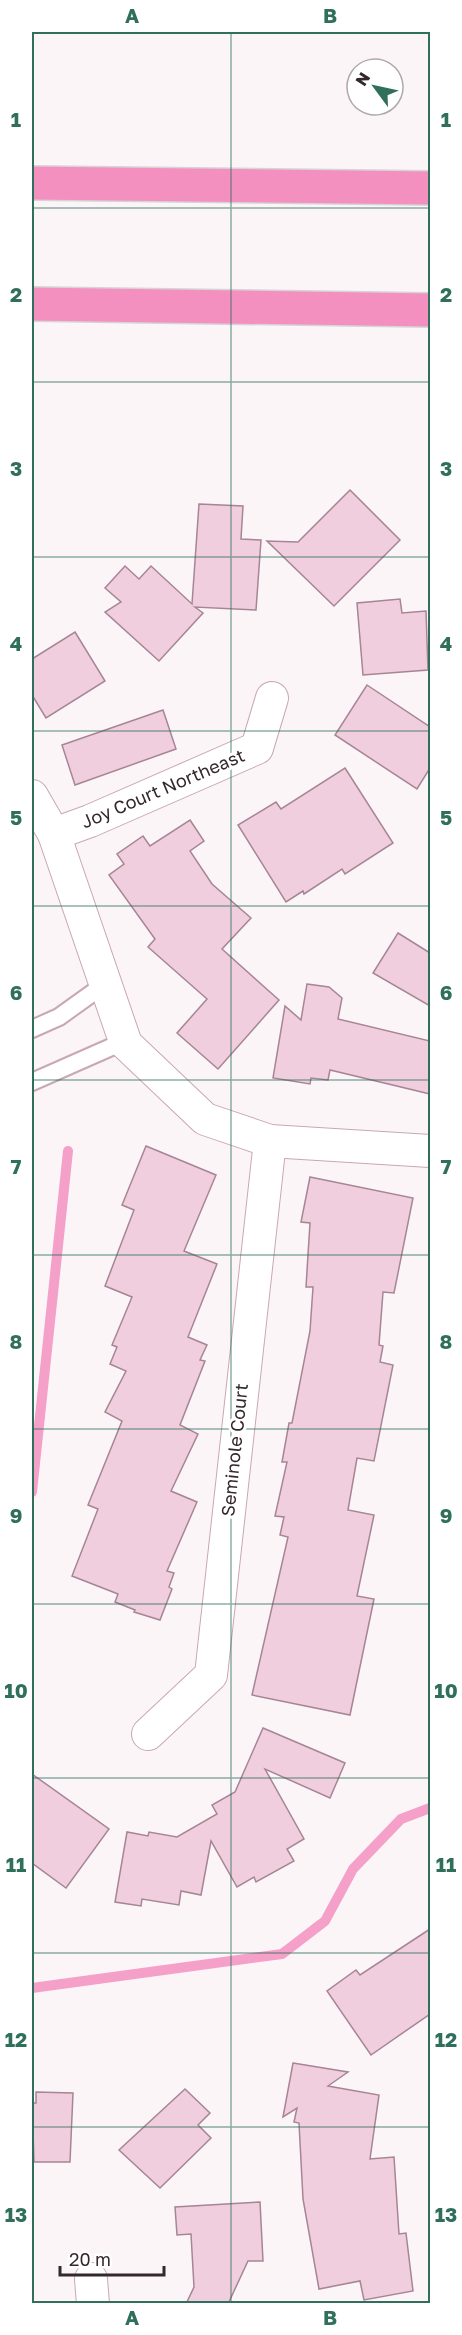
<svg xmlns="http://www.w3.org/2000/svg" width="462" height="2335" viewBox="0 0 462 2335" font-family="'Golos Text',sans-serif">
<rect width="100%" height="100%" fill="#fcf5f8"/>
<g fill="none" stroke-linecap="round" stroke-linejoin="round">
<g stroke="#f5a0c8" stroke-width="10">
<path d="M32,1492l36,-341"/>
<path d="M32,1988l250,-34 43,-33 28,-52 48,-50 29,-11"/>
</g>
</g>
<g fill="#f1cedd" stroke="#a68594" stroke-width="1.5">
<path d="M350,490l50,50 -66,66 -67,-65 31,1z"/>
<path d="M199,504l44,2 -2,33 20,1 -5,70 -61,-3 8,6 -44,48 -54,-49 16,-10 -16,-14 20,-22 14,13 12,-13 41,38z"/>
<path d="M400,599l2,14 24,-2 2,59 -65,5 -6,-72z"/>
<path d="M75,632l30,49 -59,37 -14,-23v-36z"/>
<path d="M367,685l63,42v41l-13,21 -82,-54z"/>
<path d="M163,710l13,39 -101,36 -13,-40z"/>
<path d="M345,768l48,75 -48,31 -3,-5 -38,25 -1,-3 -17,11 -48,-77 38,-23 5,7z"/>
<path d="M190,820l14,21 -14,10 22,33 39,34 -29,31 57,51 -61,69 -41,-36 30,-34 -59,-52 7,-8 -46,-64 15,-11 -7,-10 26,-18 7,10z"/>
<path d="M398,933l32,20v53l-57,-33z"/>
<path d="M307,984l22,3 13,11 -4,21 92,22v53l-100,-24 -2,10 -17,-2 -1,6 -37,-6 12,-72 16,14z"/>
<path d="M146,1146l70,29 -32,76 33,13 -29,73 19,8 -7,15 5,1 -25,64 18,9 -27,57 26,11 -30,69 7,2 -5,14 3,2 -12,31 -26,-8 1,-2 -20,-8 3,-8 -46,-18 26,-67 -10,-4 34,-84 -17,-9 21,-41 -16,-7 7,-17 -5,-2 20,-48 -27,-11 29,-76 -12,-5z"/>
<path d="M310,1177l103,21 -19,95 -11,-1 -4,53 4,1 -3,16 13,3 -19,96 -17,-3 -9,52 26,5 -17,81 17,3 -24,116 -98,-20 36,-158 -8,-2 4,-18 -9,-1 12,-54h-5l7,-39h3l18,-92 3,-44h-7l4,-64 -9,-1z"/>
<path d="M263,1728l82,35 -15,35 -65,-29 39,70 -17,10 7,12 -38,21 -2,-5 -17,10 -26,-46 -10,54 -20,-4 -2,14 -37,-6 -1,7 -26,-4 12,-70 21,4 1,-4 28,5 40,-23 -5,-9 23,-13z"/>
<path d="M32,1774l77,55 -43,59 -34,-25z"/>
<path d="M430,1929v85l-59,41 -44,-64 29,-21 4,5z"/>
<path d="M293,2063l55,9 -20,14 51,9 -9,64 24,-2 5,77 7,-1 7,58 -49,9 -4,-19 -41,8 -16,-90 -4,-76 -5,-1 3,-14 -14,9z"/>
<path d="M185,2089l25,24 -12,12 13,13 -51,50 -41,-38z"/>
<path d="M36,2092l37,1 -3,69h-36l-2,-59h4z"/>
<path d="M260,2202l3,59h-15l-20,43h-42l8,-17 -3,-53 -14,1 -2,-28z"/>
</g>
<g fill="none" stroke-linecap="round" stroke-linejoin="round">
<defs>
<g id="lane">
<path d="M32,1029l27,-12 46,-33"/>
<path d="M32,1082l93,-41"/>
</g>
<g id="street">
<path d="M32,796l22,38 72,210 79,75 65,22 160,10"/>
<path d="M54,834l36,-13 167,-73 15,-50"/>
<path d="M148,1734l63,-59 59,-534"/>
<path d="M91,2279l2,25"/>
</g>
<g id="highway">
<path d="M32,183l398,5"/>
<path d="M32,304l398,6"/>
</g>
</defs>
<use href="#lane" stroke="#c9a7b5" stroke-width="20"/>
<use href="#street" stroke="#c9a7b5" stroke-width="34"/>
<use href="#highway" stroke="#d6d4d5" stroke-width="36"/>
<use href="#lane" stroke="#fff" stroke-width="16"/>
<use href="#street" stroke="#fff" stroke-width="32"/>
<use href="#highway" stroke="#f390bf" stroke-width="33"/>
</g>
<path fill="none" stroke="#306f5b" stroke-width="1.5" stroke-opacity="0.55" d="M231,32v2272M32,208h398M32,382h398M32,557h398M32,731h398M32,906h398M32,1080h398M32,1255h398M32,1429h398M32,1604h398M32,1778h398M32,1953h398M32,2127h398"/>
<g text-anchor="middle" stroke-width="6" stroke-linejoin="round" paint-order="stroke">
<g font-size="18" fill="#34272d" stroke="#fff">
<text transform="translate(163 789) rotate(-23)" y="6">Joy Court Northeast</text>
<text transform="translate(235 1450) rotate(-84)" y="6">Seminole Court</text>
</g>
</g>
<rect width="462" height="2335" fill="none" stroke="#ffffff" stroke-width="66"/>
<g transform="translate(375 87) rotate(303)"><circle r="28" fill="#ffffff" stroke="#aea9ab" stroke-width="1.5"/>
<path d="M0-4.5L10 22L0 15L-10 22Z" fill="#306f5b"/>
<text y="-9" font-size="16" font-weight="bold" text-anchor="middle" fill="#34272d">N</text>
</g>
<path d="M60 2266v9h104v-9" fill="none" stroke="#34272d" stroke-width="3"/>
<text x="69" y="2266" font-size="18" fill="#34272d" stroke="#ffffff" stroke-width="4.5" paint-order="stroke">20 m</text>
<rect x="33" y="33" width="396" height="2269" fill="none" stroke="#306f5b" stroke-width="2"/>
<g font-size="20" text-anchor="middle" font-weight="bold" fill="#306f5b">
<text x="132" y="23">A</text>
<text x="330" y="23">B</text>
<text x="16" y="127">1</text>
<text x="446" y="127">1</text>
<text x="16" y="302">2</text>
<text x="446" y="302">2</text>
<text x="16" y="476">3</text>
<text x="446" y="476">3</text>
<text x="16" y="651">4</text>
<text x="446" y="651">4</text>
<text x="16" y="825">5</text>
<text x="446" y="825">5</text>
<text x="16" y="1000">6</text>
<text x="446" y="1000">6</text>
<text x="16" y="1174">7</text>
<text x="446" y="1174">7</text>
<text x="16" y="1349">8</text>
<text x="446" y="1349">8</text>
<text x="16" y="1523">9</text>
<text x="446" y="1523">9</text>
<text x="16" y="1698">10</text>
<text x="446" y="1698">10</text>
<text x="16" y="1872">11</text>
<text x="446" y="1872">11</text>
<text x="16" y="2047">12</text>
<text x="446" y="2047">12</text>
<text x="16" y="2222">13</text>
<text x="446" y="2222">13</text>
<text x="132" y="2325">A</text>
<text x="330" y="2325">B</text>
</g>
</svg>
